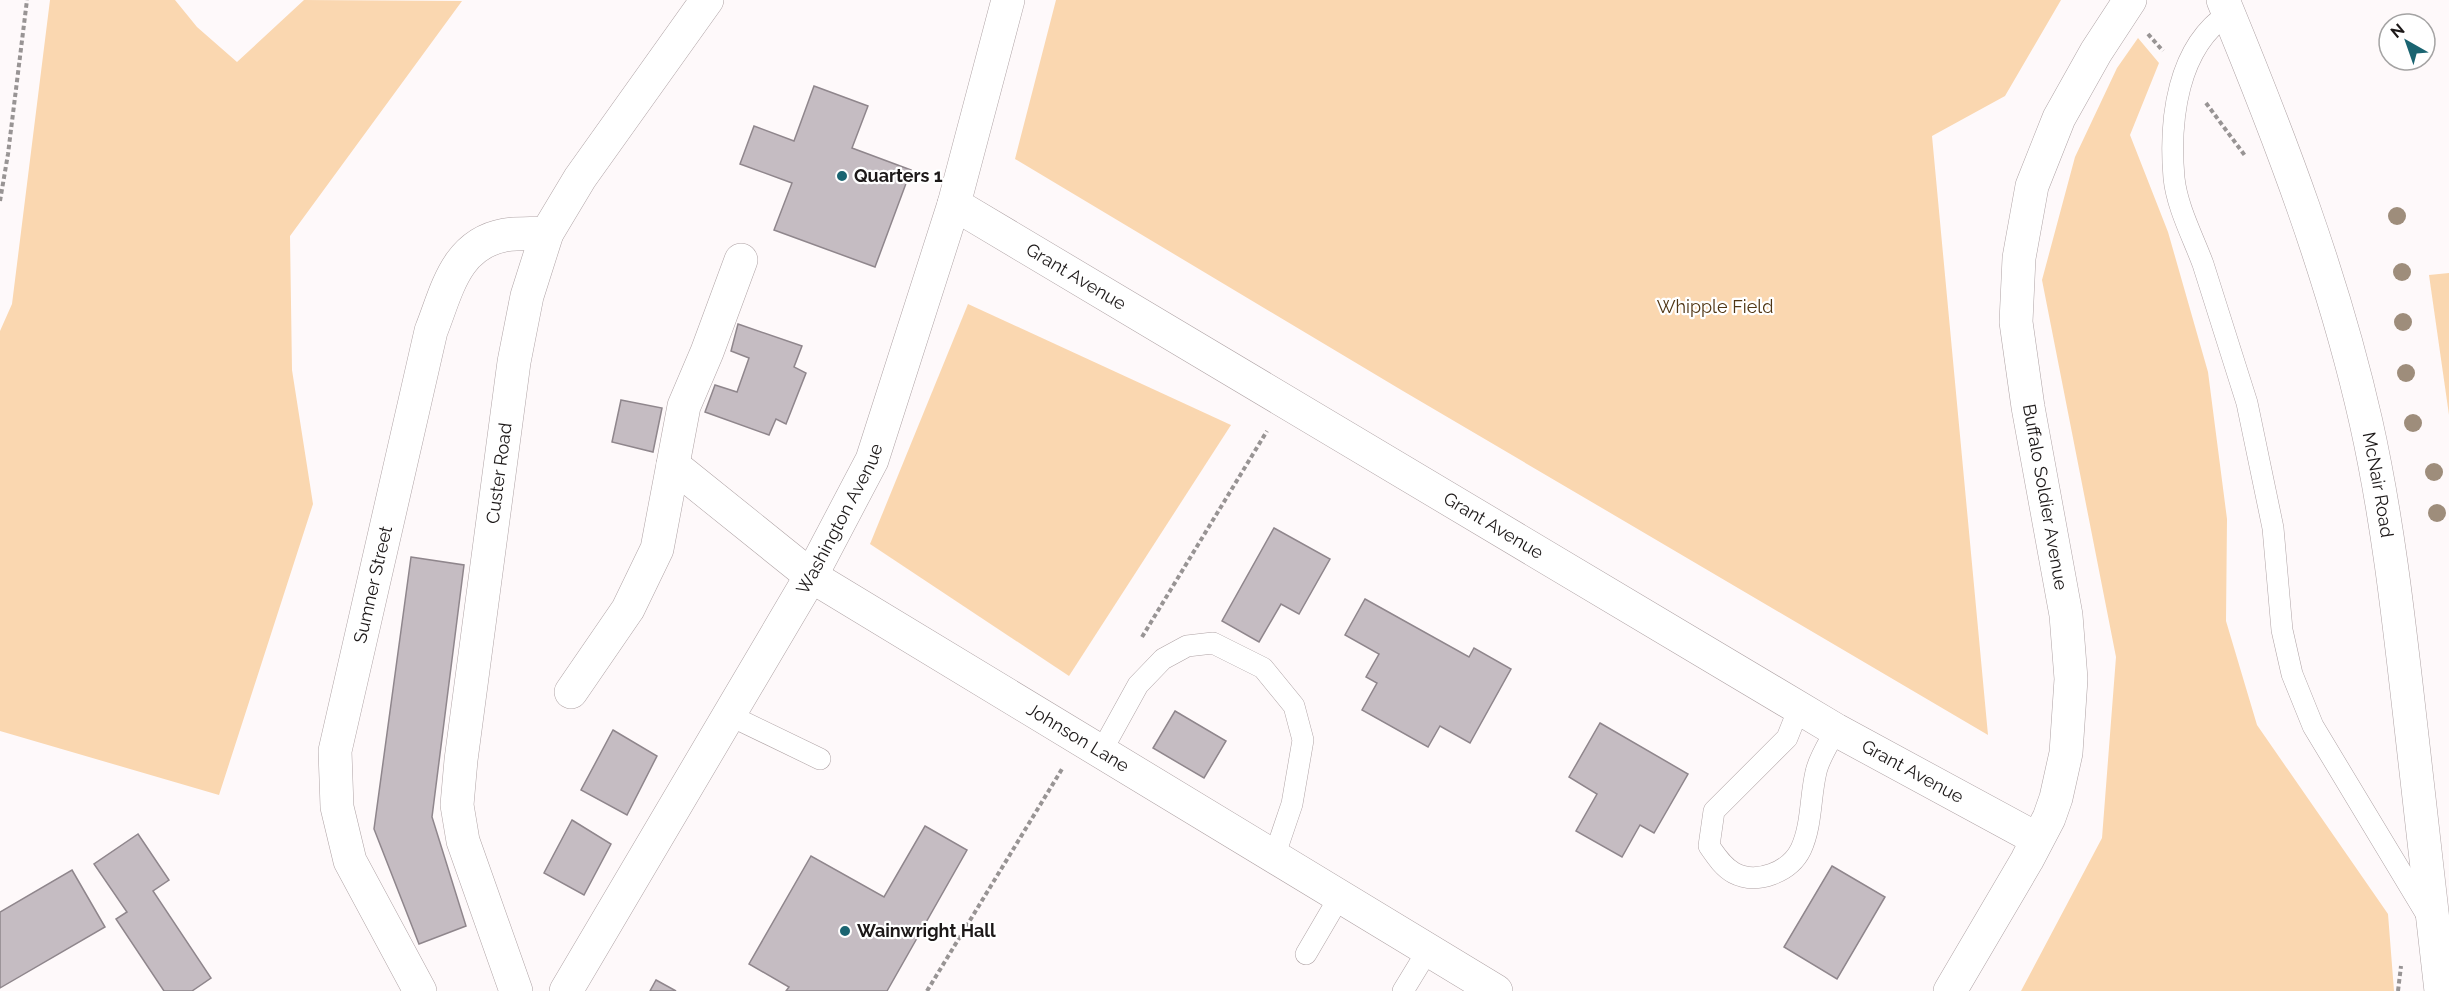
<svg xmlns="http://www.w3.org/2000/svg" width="2449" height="991" viewBox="0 0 2449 991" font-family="Raleway,sans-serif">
<rect width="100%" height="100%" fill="#fef9fa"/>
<g fill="#fad7b0">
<path d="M50,0h125l22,27 40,35 67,-62 158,1 -172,235 2,134 21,134 -94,291 -219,-64v-400l12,-27z"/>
<path d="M1056,0h1005l-56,96 -73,40 56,599 -585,-344 -388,-232z"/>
<path d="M2138,38l21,25 -29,72 38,97 40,140 19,147 -1,102 31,104 131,189 6,77h-373l81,-153 14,-181 -74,-377 33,-123 42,-89z"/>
<path d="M2449,273v142l-20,-140z"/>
<path d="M968,304l263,121 -162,251 -199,-132z"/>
</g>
<g fill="#c5bcc2" stroke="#8f868c" stroke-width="1.5">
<path d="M814,86l54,20 -16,42 59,22 -36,97 -101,-37 18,-47 -52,-19 14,-38 40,15z"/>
<path d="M738,324l64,22 -8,21 12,6 -20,51 -10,-5 -7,16 -64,-23 10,-27 22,7 12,-34 -18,-7z"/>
<path d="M621,400l41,8 -9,44 -41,-10z"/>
<path d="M1274,528l56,31 -31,55 -18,-10 -22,38 -37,-21z"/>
<path d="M411,557l53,8 -32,252 34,109 -47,18 -45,-115z"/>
<path d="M1365,599l104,58 5,-9 37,21 -41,74 -30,-17 -12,21 -66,-37 15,-27 -11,-6 13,-23 -34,-19z"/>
<path d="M1175,711l51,30 -22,37 -51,-30z"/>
<path d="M1600,723l88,51 -34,59 -14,-8 -18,32 -46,-26 21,-37 -28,-17z"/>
<path d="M613,730l44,26 -30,59 -46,-25z"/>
<path d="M572,820l39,24 -27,51 -40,-22z"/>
<path d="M925,826l42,24 -80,141h-101l3,-4 -40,-23 62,-108 73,41z"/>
<path d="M138,834l31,46 -16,11 58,87 -19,13h-28l-48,-72 11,-7 -33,-48z"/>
<path d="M1832,866l53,31 -48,82 -53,-32z"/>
<path d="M72,870l33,57 -105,61v-76z"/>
<path d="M656,980l20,11h-26z"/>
</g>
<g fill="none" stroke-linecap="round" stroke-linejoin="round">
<defs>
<g id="lane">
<path d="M2229,13c-52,34 -60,107 -55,165 3,29 19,59 29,86 15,46 29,93 44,139l26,125 9,102 10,44 21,52 114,189"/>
<path d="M1799,708l-12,30 -73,73 -5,35c7,10 14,21 25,27 23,12 56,-1 67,-24 11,-24 9,-52 15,-77 3,-14 13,-29 20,-42"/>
<path d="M729,715l91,44"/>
<path d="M1101,752l37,-67 25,-26 24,-13 26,-3 50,25 31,38 9,34 -11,64 -18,53"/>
<path d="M1306,954l34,-58"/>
<path d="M1403,991l25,-41"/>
</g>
<g id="street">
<path id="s1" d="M2223,0c57,138 110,276 143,422 23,103 34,209 46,314 9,85 19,170 29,255"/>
<path id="s2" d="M954,204l882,526 201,109"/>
<path id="s3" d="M673,465l138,111 685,415"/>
<path d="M571,692l57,-83 29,-60 27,-143 23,-54 34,-92"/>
<path id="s4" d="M420,991l-70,-130 -13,-54 -2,-56 96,-420c16,-40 24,-87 74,-96 13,-2 29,-1 42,-2"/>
<path id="s5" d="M516,991l-53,-150 -6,-36 4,-45 53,-398 13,-66 20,-63 33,-55 127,-178"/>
<path id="s6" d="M566,991l245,-415 61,-116 82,-256 54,-204"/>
</g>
<path id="secondary" d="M1950,991l77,-131 22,-42 7,-20 10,-45 5,-74 -5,-64 -38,-208 -12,-85 3,-64 13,-72 27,-68 37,-66 34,-52"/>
</defs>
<use href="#lane" stroke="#afa3a5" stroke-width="22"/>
<use href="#street" stroke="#afa3a5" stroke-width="34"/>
<use href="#secondary" stroke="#afa3a5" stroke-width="34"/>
<g stroke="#989494" stroke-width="4" stroke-dasharray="4.5 3" stroke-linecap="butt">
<path d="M2148,34l15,17"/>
<path d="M2206,103l40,54"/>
<path d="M0,201l8,-47 19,-154"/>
<path d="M1142,637l125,-206"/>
<path d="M927,991l135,-222"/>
<path d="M2398,991l3,-25"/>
</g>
<use href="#lane" stroke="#fff" stroke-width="21"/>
<use href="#street" stroke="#fff" stroke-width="33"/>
<use href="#secondary" stroke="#fff" stroke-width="33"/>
</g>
<g fill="#9e8d7b">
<circle cx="2397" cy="216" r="9"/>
<circle cx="2402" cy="272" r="9"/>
<circle cx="2403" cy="322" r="9"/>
<circle cx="2406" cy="373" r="9"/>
<circle cx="2413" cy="423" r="9"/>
<circle cx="2434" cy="472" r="9"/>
<circle cx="2437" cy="513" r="9"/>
</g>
<g fill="#1a6471" stroke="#fff" stroke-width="2">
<circle cx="842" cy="176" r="6"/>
<circle cx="845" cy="931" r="6"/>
</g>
<g text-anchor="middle" stroke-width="4.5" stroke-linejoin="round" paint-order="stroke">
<g font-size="18" font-weight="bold" fill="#1c1818" stroke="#fff" text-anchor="start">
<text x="854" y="182">Quarters 1</text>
<text x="857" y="937">Wainwright Hall</text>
</g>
<g font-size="18" fill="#1c1818" stroke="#fff">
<text dy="6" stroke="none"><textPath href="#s2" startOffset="142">Grant Avenue</textPath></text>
<text dy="6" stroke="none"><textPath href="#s5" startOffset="530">Custer Road</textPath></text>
<text dy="6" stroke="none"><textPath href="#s1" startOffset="510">McNair Road</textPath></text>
<text transform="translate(2045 497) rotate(80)" y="6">Buffalo Soldier Avenue</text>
<text dy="6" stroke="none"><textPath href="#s6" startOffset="546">Washington Avenue</textPath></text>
<text dy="6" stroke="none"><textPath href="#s2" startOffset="628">Grant Avenue</textPath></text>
<text dy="6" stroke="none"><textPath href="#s4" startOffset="430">Sumner Street</textPath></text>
<text dy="6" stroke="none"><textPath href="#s3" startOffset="489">Johnson Lane</textPath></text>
<text dy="6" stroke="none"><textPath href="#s2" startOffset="1114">Grant Avenue</textPath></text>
</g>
<g font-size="18" fill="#4f3513" stroke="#fff">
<text x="1715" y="313">Whipple Field</text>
</g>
</g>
<g transform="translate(2407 42) rotate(320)"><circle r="28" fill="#ffffff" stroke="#a4a3a3" stroke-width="1.5"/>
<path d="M0-4.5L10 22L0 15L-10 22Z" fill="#1a6471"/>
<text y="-9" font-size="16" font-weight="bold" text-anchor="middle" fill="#1c1818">N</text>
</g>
</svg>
